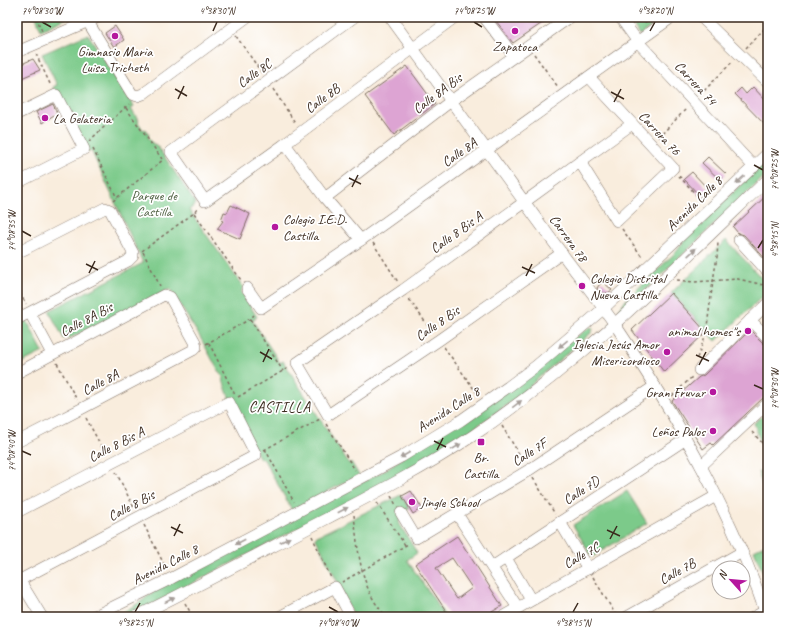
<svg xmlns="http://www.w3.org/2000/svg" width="785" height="634" viewBox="0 0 785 634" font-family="Caveat,sans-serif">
<rect width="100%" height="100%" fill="#fff"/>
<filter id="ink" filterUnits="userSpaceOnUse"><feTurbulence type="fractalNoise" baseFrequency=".025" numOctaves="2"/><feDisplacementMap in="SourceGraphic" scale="8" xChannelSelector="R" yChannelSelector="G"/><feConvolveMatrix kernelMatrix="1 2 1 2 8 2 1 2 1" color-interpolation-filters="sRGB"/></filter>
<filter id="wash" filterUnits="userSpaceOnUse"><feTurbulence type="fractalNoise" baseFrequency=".012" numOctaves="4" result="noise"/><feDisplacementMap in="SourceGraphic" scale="16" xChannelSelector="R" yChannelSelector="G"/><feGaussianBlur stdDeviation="0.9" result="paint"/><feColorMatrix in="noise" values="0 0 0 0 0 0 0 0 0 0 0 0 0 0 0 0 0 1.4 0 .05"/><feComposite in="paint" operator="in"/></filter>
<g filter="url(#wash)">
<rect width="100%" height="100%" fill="#f9eddd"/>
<g fill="#7bca8a" stroke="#5b7a54">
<path d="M36,17h33l-28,13z"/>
<path d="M627,17h36l-23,18z"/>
<path d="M88,34l46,73 -3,2 8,12 -1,1 5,8 2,-1 4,6 -1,2 6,8 2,-1 40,60 -7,6 55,78 -3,3 16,26 -5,3 28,43 3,-2 60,94 6,9 2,-2 8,13 -67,35 -29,-52 -3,1 -30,-59 -7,-20 1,-1 -4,-7h-1l-19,-35 -30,-48 -100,49 -1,-1 -5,2 -15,-28 94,-48 -52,-113 -5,2 -33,-65 4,-2 -15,-31z"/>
<path d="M768,158v15l-140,134 -8,5 -2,-1 1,-3 5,-6 53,-51 8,-12z"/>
<path d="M726,240l42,45v6l-52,50 -45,-48z"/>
<path d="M27,321l16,31 -26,13v-39z"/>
<path d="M590,327l3,2 -2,4 -55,47 -15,15 -71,50 -77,44 -245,128h-13l27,-16 12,-10 228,-119z"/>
<path d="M766,413h2v50l-14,-40z"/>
<path d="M768,470v32l-10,-30z"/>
<path d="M627,491l20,32 -55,34 -19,-32z"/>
<path d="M401,495l8,13 -9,6 -1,9 18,30 -10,7 39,57h-93l-13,-30 -25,-50z"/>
<path d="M768,543v42l-14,-35z"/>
</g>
<g id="blocks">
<g fill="#dda4d3" fill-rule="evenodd">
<path d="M493,17h58l-38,26z"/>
<path d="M115,26l9,14 -10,7 -9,-14z"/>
<path d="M33,59l7,11 -23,10v-14z"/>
<path d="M407,66l28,38 -41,31 -29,-39z"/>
<path d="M753,87l15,16v25l-33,-34 6,-6 5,6z"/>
<path d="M53,104l4,9 -15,10 -6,-11z"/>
<path d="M708,157l18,17 -6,6 -18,-17z"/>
<path d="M692,172l17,18 -8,7 -17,-18z"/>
<path d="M768,194v68l-24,-27 -6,-2 -5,-6z"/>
<path d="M231,205l19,9 -10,25 -23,-10 6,-8 -2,-1 3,-8 3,1z"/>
<path d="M602,281l10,9 -4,3h-6l-4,-3 -1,-2z"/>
<path d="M671,293l35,39 -42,40 -32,-42z"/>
<path d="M750,330l13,13 5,2v51l-5,2 -50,47 -2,-2 -8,6 -31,-48 27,-24 5,-2z"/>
<path d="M411,491l11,17 -9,6 -11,-18z"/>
<path d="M457,536l45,70 -19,11h-33l-35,-53zM452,558l20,30 -15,11 -21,-31z"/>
</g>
</g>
</g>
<g filter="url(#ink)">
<use href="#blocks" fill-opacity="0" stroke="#7e6e61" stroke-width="1"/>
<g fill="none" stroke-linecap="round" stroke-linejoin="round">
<defs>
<g id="minor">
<path d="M354,17l-183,135 34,49 80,-57 170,-127"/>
<path d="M390,17c54,74 108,149 162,223 21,29 44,57 64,86 61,91 116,187 151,291"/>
<path d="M484,17l30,39"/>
<path d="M620,17l18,25 116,125"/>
<path d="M701,17l67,65"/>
<path d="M88,22l44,72 5,2 6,-2 104,-77"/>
<path d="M17,52l81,-35"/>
<path d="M17,114l39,-19 28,54 -67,34"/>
<path d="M285,144l40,54 36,42"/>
<path d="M580,162l37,59 56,-53 -84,-91"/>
<path d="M325,198l126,-97 119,-84"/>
<path d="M739,240l29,32"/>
<path d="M17,253l88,-45 5,2 23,43v3l-5,5 -111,58"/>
<path d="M562,253l-123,87 -111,75 -31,-52 106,-73 229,-166"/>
<path d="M247,288l14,20 100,-68 311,-223"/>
<path d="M30,313l22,41"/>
<path d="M750,320l18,18"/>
<path d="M699,370l69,-67"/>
<path d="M17,373l147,-78 6,2 25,45 1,5 -3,3 -112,59 -64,33"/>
<path d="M701,466l67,-63"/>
<path d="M17,512l212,-110 27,53 -236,125"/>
<path d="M401,513l15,25 113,-68 126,-84"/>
<path d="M457,514l61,94"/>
<path d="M560,522l28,47"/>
<path d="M506,558l25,42"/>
<path d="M492,567l194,-128"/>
<path d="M17,576l25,41"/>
<path d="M93,617l79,-39 229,-121 59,-36 48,-34 28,-21 67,-57 165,-156"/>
<path d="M135,617c63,-31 125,-64 187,-96 52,-27 104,-54 152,-86 108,-73 200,-166 294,-256"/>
<path d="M279,617l56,-30 16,30"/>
<path d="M502,617l214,-121"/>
<path d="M627,617l115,-65"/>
<path d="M754,617l11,-6"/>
</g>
</defs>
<use href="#minor" stroke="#7e6e61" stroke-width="12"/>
<g stroke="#7e6e61" stroke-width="1.5" stroke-dasharray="3 3" stroke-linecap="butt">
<path d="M36,17l6,14"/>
<path d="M222,17l4,5"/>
<path d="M639,17l8,6"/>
<path d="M236,36l26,37"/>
<path d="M746,48l22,-23"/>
<path d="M36,54l15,32"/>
<path d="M534,54l24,33"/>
<path d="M273,89l23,35"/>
<path d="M700,95l32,-33"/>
<path d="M126,108l36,51"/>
<path d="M658,138l28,-29"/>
<path d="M89,141l40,-37"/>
<path d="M93,149l24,49"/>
<path d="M679,176l23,25"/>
<path d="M113,201l51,-42"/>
<path d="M194,213l47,67"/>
<path d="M622,229l21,29"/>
<path d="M373,243l25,39"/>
<path d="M142,251l52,-38 4,-5"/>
<path d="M143,252l17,34"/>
<path d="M677,280l17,2 44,-3 30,7"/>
<path d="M17,288l9,16"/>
<path d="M409,299l24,34"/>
<path d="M250,319l33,52"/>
<path d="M209,343l26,52"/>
<path d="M206,344l44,-25 4,-4"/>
<path d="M444,347l35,49"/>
<path d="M697,358l9,-24 7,-53 4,-24 1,-15"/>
<path d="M57,363l20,37"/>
<path d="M672,396l20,-19"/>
<path d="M238,397l50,-29"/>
<path d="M86,418l20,37"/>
<path d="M326,424l29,46"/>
<path d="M502,426l22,36"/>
<path d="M752,432l14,15 2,5"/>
<path d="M265,449l29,53"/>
<path d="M264,450l56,-31"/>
<path d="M116,472l18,36"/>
<path d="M533,478l22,36"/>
<path d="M391,496l5,9"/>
<path d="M377,503l28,42"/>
<path d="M354,515c4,35 6,76 33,102"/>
<path d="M144,525l23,45"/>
<path d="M312,536l19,42"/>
<path d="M593,577l24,40"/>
<path d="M342,582l66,-38"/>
<path d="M185,603l8,14"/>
</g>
<use href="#minor" stroke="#fff" stroke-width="11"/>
</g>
<defs><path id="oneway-solid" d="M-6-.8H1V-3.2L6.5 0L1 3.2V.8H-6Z"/></defs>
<g fill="#a79f9a">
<use href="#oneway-solid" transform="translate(740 180) rotate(137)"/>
<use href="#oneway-solid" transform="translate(692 252) rotate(-43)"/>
<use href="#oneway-solid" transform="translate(563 344) rotate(141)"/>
<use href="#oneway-solid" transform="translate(517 404) rotate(-37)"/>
<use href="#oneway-solid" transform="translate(456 447) rotate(-32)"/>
<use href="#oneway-solid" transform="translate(405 455) rotate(150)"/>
<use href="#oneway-solid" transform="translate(343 510) rotate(-28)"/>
<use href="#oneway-solid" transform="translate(285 540) rotate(-27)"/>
<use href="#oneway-solid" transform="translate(240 542) rotate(152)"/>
<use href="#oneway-solid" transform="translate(170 600) rotate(-26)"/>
</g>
</g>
<path fill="none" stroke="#3b2a1e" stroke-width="1.5" d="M42,22l9,5M474,22l8,5M213,31l4,-9M650,31l5,-9M175,89l12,7M611,92l13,7M178,99l6,-13M614,102l7,-13M754,165l9,5M349,178l12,6M352,187l6,-12M22,231l9,5M758,248l5,-8M86,264l12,6M522,267l13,6M89,273l6,-12M526,276l6,-12M260,352l12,7M696,355l13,6M263,362l6,-13M699,365l7,-13M754,385l9,4M434,441l12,6M437,450l6,-12M22,451l9,4M171,527l12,6M607,530l13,6M174,536l6,-12M610,539l7,-13M329,607l9,5M135,612l5,-9M573,612l5,-9"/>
<g fill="#b5179e" stroke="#fff" stroke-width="1.5">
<circle cx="515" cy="31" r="4"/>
<circle cx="115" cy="36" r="4"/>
<circle cx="45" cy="118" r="4"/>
<circle cx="275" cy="227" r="4"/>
<circle cx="582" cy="286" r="4"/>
<circle cx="748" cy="331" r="4"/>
<circle cx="667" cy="352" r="4"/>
<circle cx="713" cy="392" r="4"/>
<circle cx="713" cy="431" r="4"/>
<rect x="477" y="438" width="8" height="8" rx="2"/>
<circle cx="412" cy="502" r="4"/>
</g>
<g text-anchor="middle" stroke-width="3.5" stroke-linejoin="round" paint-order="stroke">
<g font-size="14" fill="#3b2a1e" stroke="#fff" text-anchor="start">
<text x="515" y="51" text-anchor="middle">Zapatoca</text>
<text x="115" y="56" text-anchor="middle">Gimnasio Maria<tspan x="115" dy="16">Luisa Tricheth</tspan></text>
<text x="53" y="123">La Gelateria</text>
<text x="283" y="224">Colegio I.E.D.<tspan x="283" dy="16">Castilla</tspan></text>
<text x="590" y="283">Colegio Distrital<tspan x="590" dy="16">Nueva Castilla</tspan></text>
<text x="740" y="336" text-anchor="end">animal homes"s</text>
<text x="659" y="349" text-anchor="end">Iglesia Jesús Amor<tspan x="659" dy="16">Misericordioso</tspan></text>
<text x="705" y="397" text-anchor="end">Gran Fruvar</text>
<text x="705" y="436" text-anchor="end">Leños Palos</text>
<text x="481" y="462" text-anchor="middle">Br.<tspan x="481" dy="16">Castilla</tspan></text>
<text x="420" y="507">Jingle School</text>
</g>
<g font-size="14" fill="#3b2a1e" stroke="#fff">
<text transform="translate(254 73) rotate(-36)" y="5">Calle 8C</text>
<text transform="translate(696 83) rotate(47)" y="5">Carrera 74</text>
<text transform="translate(437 93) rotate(-37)" y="5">Calle 8A Bis</text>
<text transform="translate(322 98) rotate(-37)" y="5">Calle 8B</text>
<text transform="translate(660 133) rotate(47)" y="5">Carrera 76</text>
<text transform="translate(459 152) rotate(-35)" y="5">Calle 8A</text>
<text transform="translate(694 203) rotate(-44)" y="5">Avenida Calle 8</text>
<text transform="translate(456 232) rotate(-36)" y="5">Calle 8 Bis A</text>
<text transform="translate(569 238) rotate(54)" y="5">Carrera 78</text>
<text transform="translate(86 319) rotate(-28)" y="5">Calle 8A Bis</text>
<text transform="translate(437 323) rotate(-35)" y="5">Calle 8 Bis</text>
<text transform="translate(100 382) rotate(-28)" y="5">Calle 8A</text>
<text transform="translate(448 409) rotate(-33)" y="5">Avenida Calle 8</text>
<text transform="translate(116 444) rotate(-27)" y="5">Calle 8 Bis A</text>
<text transform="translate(529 452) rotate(-33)" y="5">Calle 7F</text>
<text transform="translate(581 490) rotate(-33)" y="5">Calle 7D</text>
<text transform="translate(131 505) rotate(-28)" y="5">Calle 8 Bis</text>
<text transform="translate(581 555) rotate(-29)" y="5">Calle 7C</text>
<text transform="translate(165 564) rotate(-27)" y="5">Avenida Calle 8</text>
<text transform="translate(677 571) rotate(-29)" y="5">Calle 7B</text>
</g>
<g font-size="14" fill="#516244" stroke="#fff">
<text x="154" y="200">Parque de<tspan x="154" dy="16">Castilla</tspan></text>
</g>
<g font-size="15" letter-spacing="1" fill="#3b2a1e" stroke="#fff">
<text x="280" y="412">CASTILLA</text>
</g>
</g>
<rect width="785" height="634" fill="none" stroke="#fff" stroke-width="44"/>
<g transform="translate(731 580) rotate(297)"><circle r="19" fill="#ffffff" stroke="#b1aaa5"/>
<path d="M0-3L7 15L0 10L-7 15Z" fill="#b5179e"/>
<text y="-6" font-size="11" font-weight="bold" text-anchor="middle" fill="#3b2a1e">N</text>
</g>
<rect x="22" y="22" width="741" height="590" fill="none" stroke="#3b2a1e" stroke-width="1.5"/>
<g font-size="10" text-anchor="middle" fill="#3b2a1e">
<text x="42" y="14">74°08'30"W</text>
<text x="217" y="14">4°38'30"N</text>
<text x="474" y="14">74°08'25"W</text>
<text x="655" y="14">4°38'20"N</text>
<text transform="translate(774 170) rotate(-90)" y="4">74°08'25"W</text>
<text transform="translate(11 231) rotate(-90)" y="4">74°08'35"W</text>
<text transform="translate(774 240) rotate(-90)" y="4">4°38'15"N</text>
<text transform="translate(774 389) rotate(-90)" y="4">74°08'30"W</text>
<text transform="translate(11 451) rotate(-90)" y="4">74°08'40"W</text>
<text x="135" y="626">4°38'25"N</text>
<text x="338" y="626">74°08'40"W</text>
<text x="573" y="626">4°38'15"N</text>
</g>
</svg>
